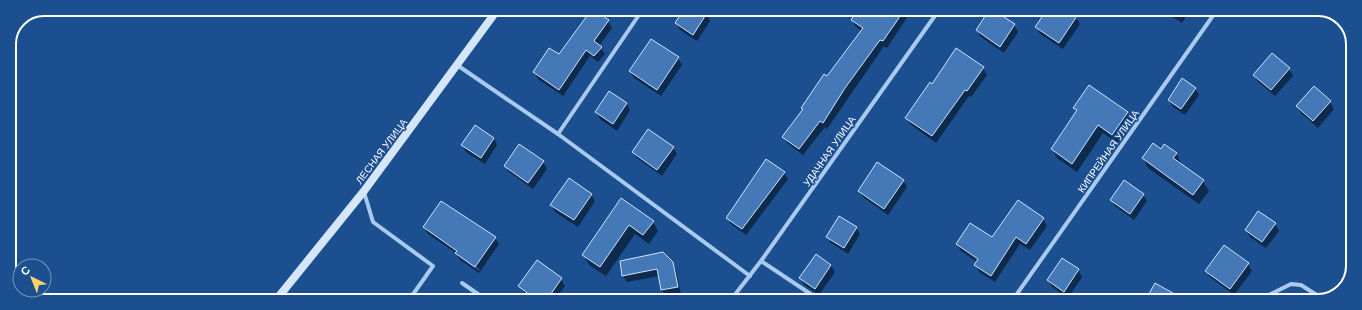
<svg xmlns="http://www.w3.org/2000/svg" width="1362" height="310" viewBox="0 0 1362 310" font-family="Helvetica,sans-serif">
<rect width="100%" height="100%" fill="#1b4f8f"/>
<g fill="#0007" fill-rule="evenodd">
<path d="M905,9l3,7 -21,32 -3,-2 -57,83 -2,-2 -22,28 -16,-12 -3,-6 19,-27 -1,-2 60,-77 -6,-4 -4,-7z"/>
<path d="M990,10l24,15 4,7 -14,21 -23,-16 -4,-7z"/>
<path d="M1048,10h17l11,7 4,7 -17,25 -23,-15 -4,-7z"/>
<path d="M1162,10h28l-8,13z"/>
<path d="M706,14l4,7 -13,20 -17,-11 -4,-7z"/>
<path d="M608,21l4,7 -13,18 6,8 -7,8 -8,-6 -27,40 -25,-17 -4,-7z"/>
<path d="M678,58l4,7 -21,31 -27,-18 -4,-7z"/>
<path d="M983,68l4,7 -16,22 -2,-1 -33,47 -26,-19 -4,-6 26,-33z"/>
<path d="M1289,69l4,7 -18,20 -17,-14 -4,-7z"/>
<path d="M1089,86l38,27 5,9 -14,21 -15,-10 -26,39 -20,-14 -5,-9 25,-37 -3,-4z"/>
<path d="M1314,87l16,15 4,7 -16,19 -17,-15 -4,-7z"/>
<path d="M1195,88l4,7 -14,20 -12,-8 -4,-7z"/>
<path d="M627,104l3,6 -13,21 -17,-12 -4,-7z"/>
<path d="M494,138l3,7 -12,19 -19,-12 -4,-7z"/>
<path d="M673,147l4,7 -15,22 -25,-18 -4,-6z"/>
<path d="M1161,150l15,3 5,10 -1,2 23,16 6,10 -10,13 -51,-36 -5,-10z"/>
<path d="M543,162l4,7 -14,20 -24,-17 -4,-6z"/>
<path d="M784,173l4,6 -42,56 -15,-11 -4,-6z"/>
<path d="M903,180l4,7 -19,28 -25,-18 -4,-6z"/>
<path d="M591,194l4,7 -17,26 -23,-15 -4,-7z"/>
<path d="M1143,195l4,6 -13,19 -19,-14 -4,-6z"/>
<path d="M622,200l31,22 5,9 -9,13 -14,-10 -29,42 -17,-11 -5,-10z"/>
<path d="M1043,219l4,7 -17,24 -10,-6 -25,38 -16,-10 -3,-7 1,-3 -16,-11 -4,-7 35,-5z"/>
<path d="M1275,224l4,7 -13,17 -16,-11 -4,-7z"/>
<path d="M424,227l71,11 4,6 -20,29 -19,-13 -4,-7 -28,-19zM460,255l20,14 -1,2 -19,-13z"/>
<path d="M856,228l4,6 -12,20 -17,-11 -4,-6z"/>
<path d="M1062,259l16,11 4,7 -14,21 -16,-11 -4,-7z"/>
<path d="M672,262l4,8 5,24 -15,3 -4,-7 -3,-14 -32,6 -4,-6z"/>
<path d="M1248,264l4,7 -18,24 -24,-18 -4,-6z"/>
<path d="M831,265l4,7 -16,23 -15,-10 -4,-7z"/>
<path d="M561,279l4,7 -11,15h-20l-10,-8 -4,-7z"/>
</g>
<g fill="#4478b7" stroke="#cfe3fa">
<path d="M592,9l17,11 -15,21 8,6 -8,9 -8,-6 -27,40 -26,-18 16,-24 10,6z"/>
<path d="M684,9h17l6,4 -14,22 -18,-12z"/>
<path d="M858,9h47l-22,32 -3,-1 -35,48 -22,35 -3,-2 -21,28 -17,-12 21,-28 -2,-1 23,-34 3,2 36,-48 -12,-8z"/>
<path d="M989,10h4l22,14 -15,23 -24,-17z"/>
<path d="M1047,10h20l10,6 -18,27 -24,-16z"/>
<path d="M651,39l28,18 -22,33 -28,-19z"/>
<path d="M956,48l28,19 -17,24 -2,-1 -33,46 -27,-18 25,-36 2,2z"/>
<path d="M1272,53l18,15 -19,22 -18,-15z"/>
<path d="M1182,78l14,10 -15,21 -13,-9z"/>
<path d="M1089,85l39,27 -16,23 -14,-10 -26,39 -21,-15 26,-39 -4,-2z"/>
<path d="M1314,86l17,15 -18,20 -17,-15z"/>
<path d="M609,91l18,12 -14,21 -18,-12z"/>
<path d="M475,125l19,13 -13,20 -20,-13z"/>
<path d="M648,129l26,18 -17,23 -25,-18z"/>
<path d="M1153,143l8,6 3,-5 13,9 -4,5 31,22 -11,15 -51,-37z"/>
<path d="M519,144l25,17 -16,22 -24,-17z"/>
<path d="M766,159l19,13 -43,57 -16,-11z"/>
<path d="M877,162l27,18 -20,29 -26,-18z"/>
<path d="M569,178l23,16 -18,26 -24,-15z"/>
<path d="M1124,180l20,14 -14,20 -20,-14z"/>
<path d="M621,198l33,23 -11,14 -14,-10 -29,42 -18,-12z"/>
<path d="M1018,200l26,18 -18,26 -10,-7 -25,39 -17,-11 4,-6 -22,-15 14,-21 22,14z"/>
<path d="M441,201l55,36 -21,30 -20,-14 2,-2 -34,-24z"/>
<path d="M1258,211l18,12 -14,19 -17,-12z"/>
<path d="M839,216l18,11 -13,21 -18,-11z"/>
<path d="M1224,245l25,18 -19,26 -25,-18z"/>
<path d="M663,252l10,10 5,25 -17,3 -4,-21 -35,7 -2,-15z"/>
<path d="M816,254l15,11 -16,24 -16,-11z"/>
<path d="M1062,258l17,11 -15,23 -17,-12z"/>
<path d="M537,260l25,18 -16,23h-8l-20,-15z"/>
<path d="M1155,283l32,18h-42z"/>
</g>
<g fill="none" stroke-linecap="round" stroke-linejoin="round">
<g stroke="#a9c9ee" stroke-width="4">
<path d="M457,65l101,69 192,142"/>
<path d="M558,134l85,-125"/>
<path d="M364,192l9,30 60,44 -24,34"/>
<path d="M761,261l60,40"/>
<path d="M462,283l26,18"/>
<path d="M730,301l31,-40 178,-251"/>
<path d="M1012,301l205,-291"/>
<path d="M1257,301l34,-17 10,1 22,14"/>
</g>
<path stroke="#d6e6fa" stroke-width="8" d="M276,300l88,-109 134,-182"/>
</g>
<g text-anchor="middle" stroke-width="3" stroke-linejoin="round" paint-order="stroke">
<g font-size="10" fill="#fff" stroke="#1b4f8f">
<text transform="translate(381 151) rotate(-53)" y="4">ЛЕСНАЯ УЛИЦА</text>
<text transform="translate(829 151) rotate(-55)" y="4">УДАЧНАЯ УЛИЦА</text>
<text transform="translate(1108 151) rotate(-55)" y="4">КИПРЕЙНАЯ УЛИЦА</text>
</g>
</g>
<path d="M0 0H1362V310H0ZM44 16H1318A28 28 0 0 1 1346 44V266A28 28 0 0 1 1318 294H44A28 28 0 0 1 16 266V44A28 28 0 0 1 44 16Z" fill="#1b4f8f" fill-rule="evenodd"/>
<path fill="none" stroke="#fff" stroke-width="2" d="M44 16H1318A28 28 0 0 1 1346 44V266A28 28 0 0 1 1318 294H44A28 28 0 0 1 16 266V44A28 28 0 0 1 44 16Z"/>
<g transform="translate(32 278) rotate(317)"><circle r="19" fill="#1b4f8f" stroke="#7695bc"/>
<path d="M0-3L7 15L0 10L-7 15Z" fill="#ffd166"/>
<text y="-6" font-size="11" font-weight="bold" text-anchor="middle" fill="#ffffff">С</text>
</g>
</svg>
